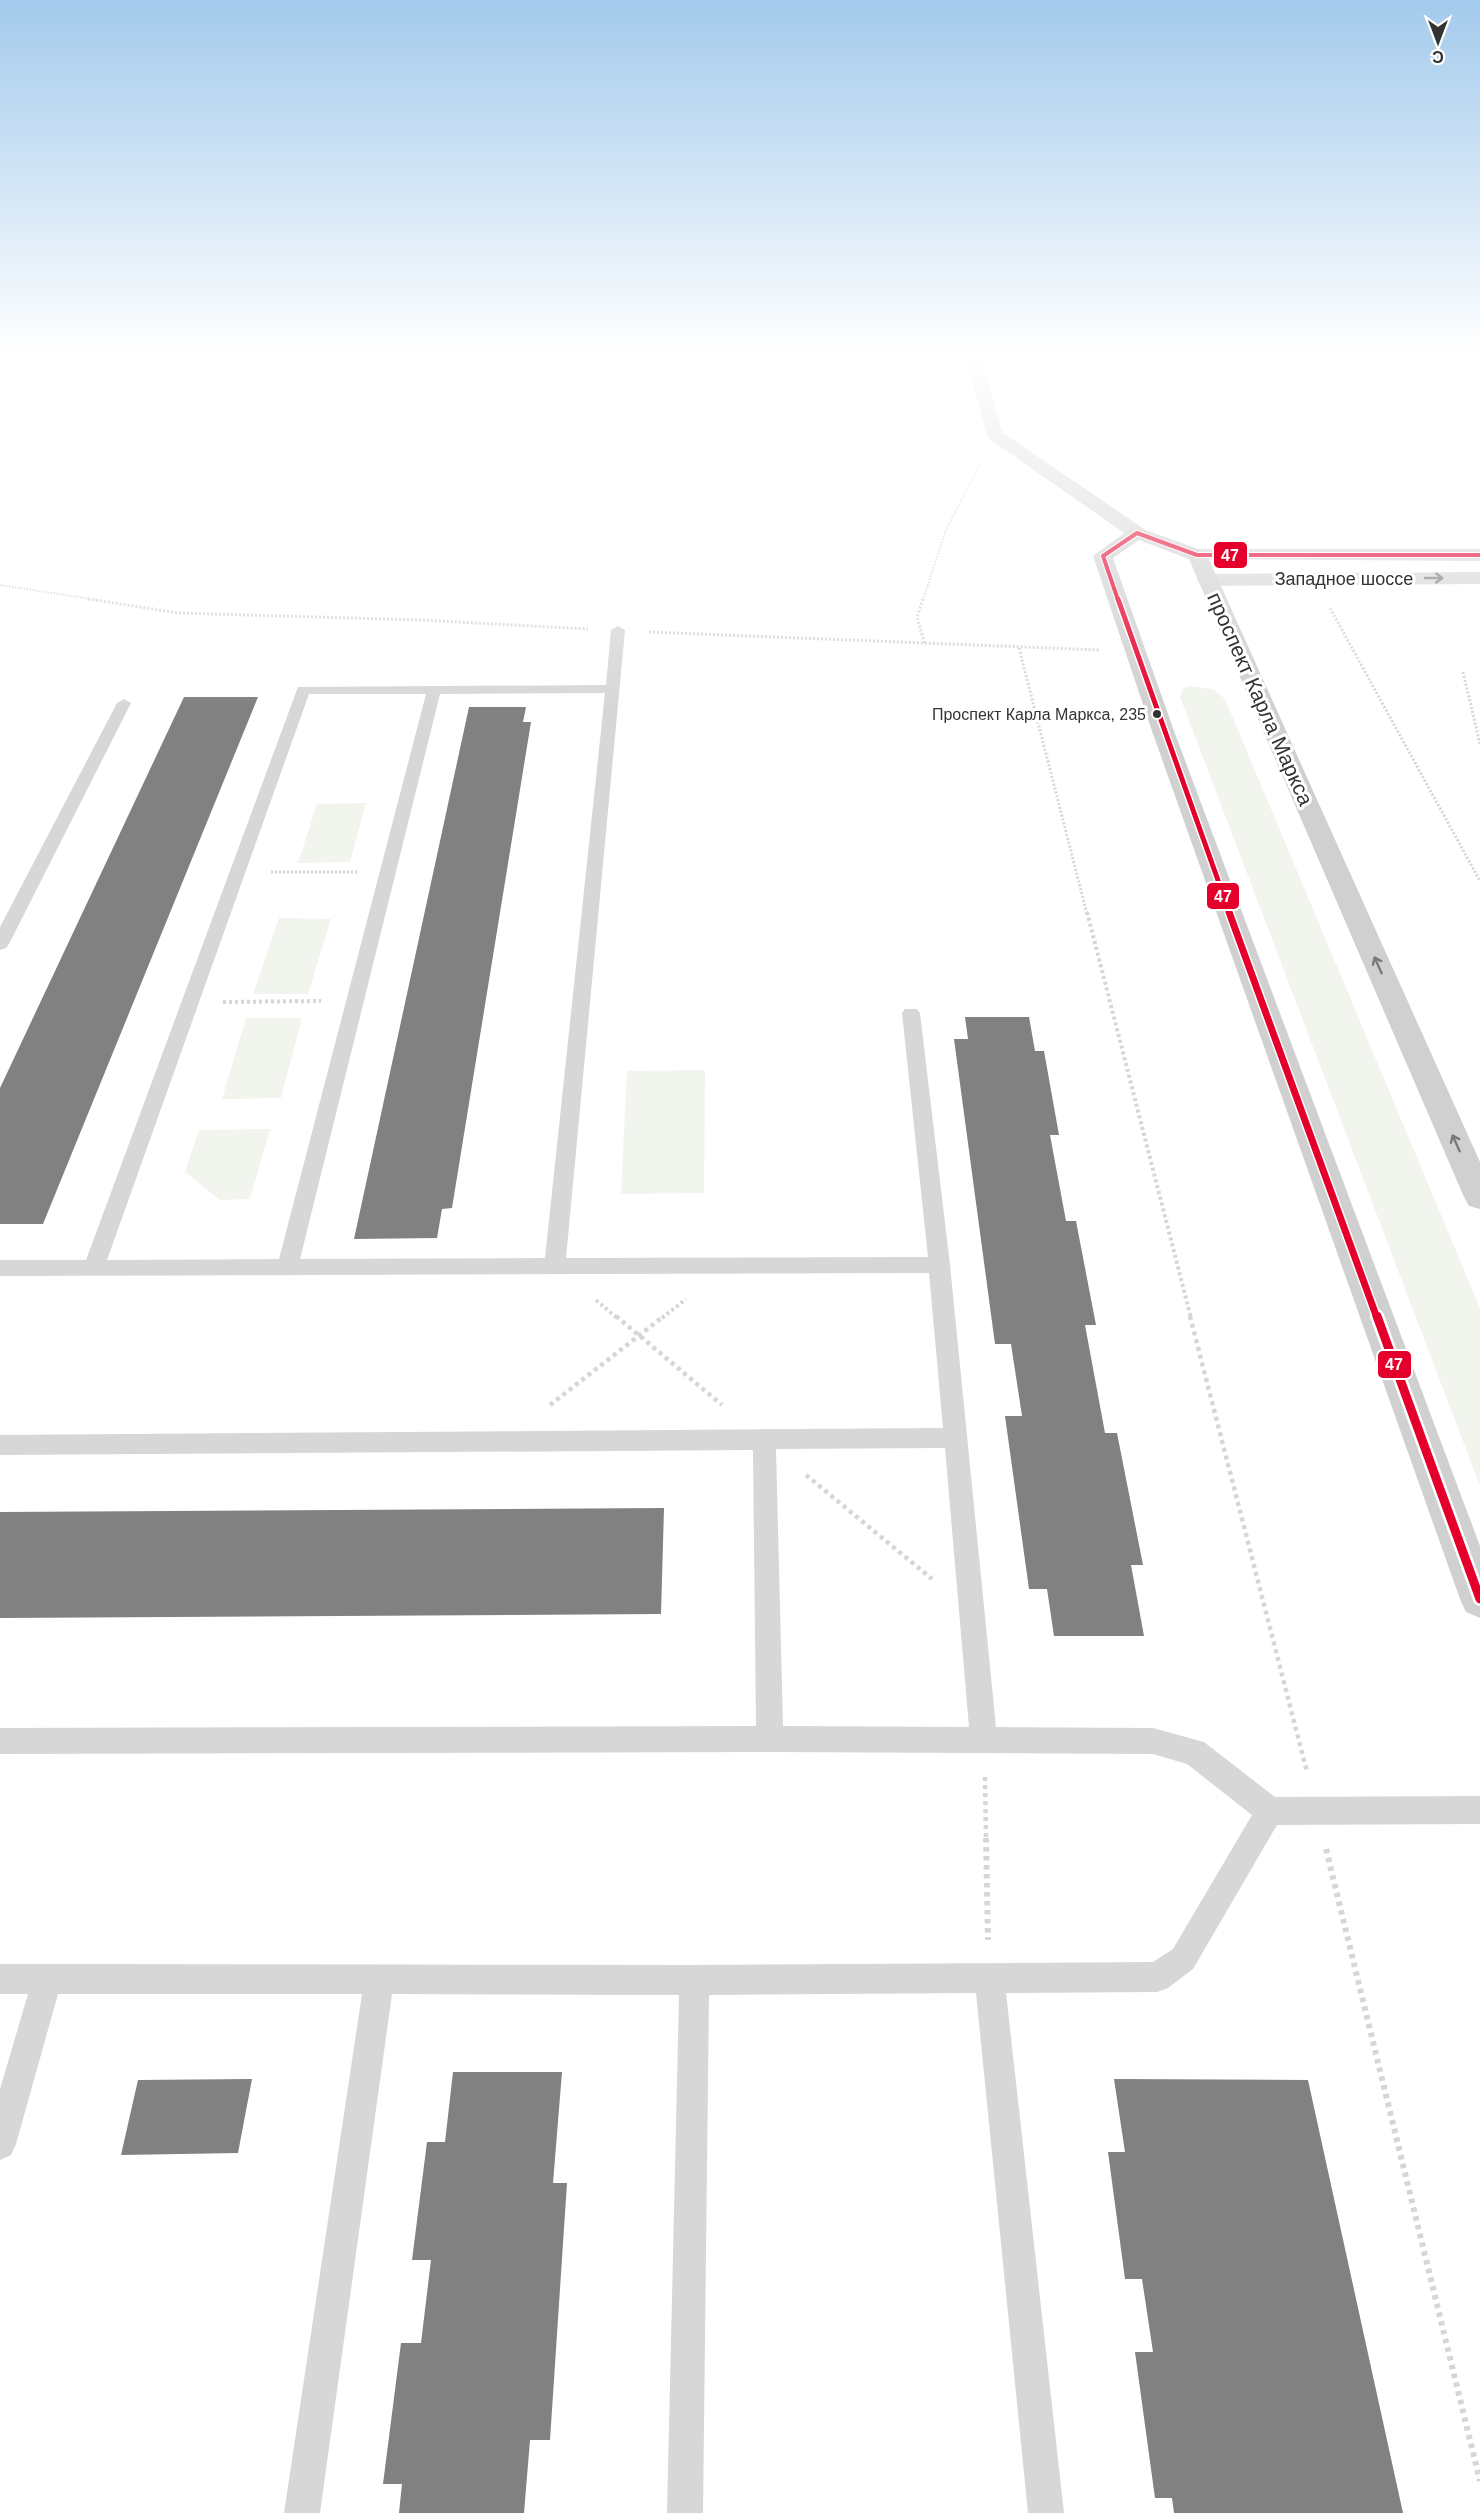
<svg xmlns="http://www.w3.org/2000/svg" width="1480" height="2513" viewBox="0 0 1480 2513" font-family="Arial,sans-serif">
<rect width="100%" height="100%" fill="#fff"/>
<g fill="#f1f5ed">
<path d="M1188,686l25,3 12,10 255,609v178l-300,-789 3,-8z"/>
<path d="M366,803l-16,59 -52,1 19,-59z"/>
<path d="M279,918l52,1 -23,75h-55z"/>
<path d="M246,1018h56l-21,80 -59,1z"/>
<path d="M705,1070l-1,123 -83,1 6,-123z"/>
<path d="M270,1129l-20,70 -30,1 -35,-28 14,-42z"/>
</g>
<g fill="#818181">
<path d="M184,697h74l-215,527h-43v-136z"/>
<path d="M469,707h57l-3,15h8l-79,486 -10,1 -5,29 -83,1z"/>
<path d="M965,1017h64l6,34h9l15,84h-9l16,86h10l20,104h-11l20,108h12l26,132h-12l13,71h-90l-7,-47h-18l-24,-173h17l-11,-72h-16l-41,-305h14z"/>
<path d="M664,1508l-3,106 -661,4v-106z"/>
<path d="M453,2072h109l-9,111h14l-17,257h-20l-6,73h-125l3,-29h-19l18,-141h20l10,-83h-19l15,-118h18z"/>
<path d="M252,2079l-14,74 -117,2 17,-75z"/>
<path d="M1114,2079l194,1 95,433h-229l-2,-15h-17l-20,-146h18l-11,-73h-17l-17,-127h17z"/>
</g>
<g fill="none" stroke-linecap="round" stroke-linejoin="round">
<g stroke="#d6d6d6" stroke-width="2" stroke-dasharray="1.5 1.5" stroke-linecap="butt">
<path d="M0,363l428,-6"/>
<path d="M0,585l98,15"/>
<path d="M923,600l23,-70 35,-68"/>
</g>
<g stroke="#d6d6d6" stroke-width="3" stroke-dasharray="2 2" stroke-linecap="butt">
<path d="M88,599l91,14 241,7 168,9"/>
<path d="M923,599l-6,18 8,28"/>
<path d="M1330,608l150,273"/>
<path d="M649,632l451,18"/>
<path d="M1019,648l68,266"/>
<path d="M1463,672l17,72"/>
<path d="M271,872h86"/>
</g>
<g stroke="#d6d6d6" stroke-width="4" stroke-dasharray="3 3" stroke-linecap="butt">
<path d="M1087,912l104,406"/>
<path d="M223,1002l98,-1"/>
<path d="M596,1300l21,18"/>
<path d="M662,1318l24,-19"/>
</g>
<g stroke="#d6d6d6" stroke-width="4.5" stroke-dasharray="4 4" stroke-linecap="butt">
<path d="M616,1316l106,89"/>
<path d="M1190,1316l117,456"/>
<path d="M550,1405l114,-89"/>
<path d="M806,1475l126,104"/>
<path d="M985,1777l1,63"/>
</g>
<g stroke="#d6d6d6" stroke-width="6" stroke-dasharray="4.5 4.5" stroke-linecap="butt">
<path d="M986,1838l2,102"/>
<path d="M1326,1849l154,632"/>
</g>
<g fill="#d7d7d7" fill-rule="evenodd">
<path d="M618,626l7,4 -59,628 362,-1 -26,-244 3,-4h12l3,4 30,252 46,462 157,1 51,14 71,55 205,-1v28l-203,1 -84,144 -25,19 -11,4 -151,1 58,520h-36l-52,-520 -267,2 -6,518h-36l12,-518 -287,-1 -72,519h-36l78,-519h-304l-42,150 -5,11 -11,5v-71l28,-95h-28v-30l694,1 459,-3 20,-13 79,-134 -65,-51 -34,-10 -383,-2 -770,2v-26l756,-2 -3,-276 -753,5v-20l943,-7 -14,-155 -929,3v-16h86l212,-573 308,-2 5,-55zM605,693l-60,565 -245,1 140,-565zM309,694h117l-147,565 -172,1zM945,1448l24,279 -186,-1 -7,-277z"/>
<path d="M124,699l7,4 -122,241 -3,4 -6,2v-23l117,-224z"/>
</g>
<g fill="#d7d7d7" fill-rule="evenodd">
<path d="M965,357h16l21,75 142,97 3,4 -3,4h-14l-142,-99z"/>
<path d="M1197,549h283v12l-290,-2 -3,-4 3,-4z"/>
<path d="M1480,572v12l-273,2 -7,-2 -3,-4 3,-4 7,-2z"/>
</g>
<path fill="#d0d0d0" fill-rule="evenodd" d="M1137,527l67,24 3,4 273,607v47l-11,-3 -5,-9 -275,-638 -50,-19 -26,18 61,173 306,815v72l-14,-6 -6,-13 -308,-868 -59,-175 37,-27z"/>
<defs>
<path id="bus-1-far3" d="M1118,600l-15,-44 34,-23 60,22h283"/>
<path id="bus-1-far2" d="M1118,599l112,315"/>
<path id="bus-1-far1" d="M1229,912l148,406"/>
<path id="bus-1" d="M1377,1316l103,283"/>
</defs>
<use href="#bus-1-far3" stroke="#fff" stroke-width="6"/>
<use href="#bus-1-far2" stroke="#fff" stroke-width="8"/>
<use href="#bus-1-far1" stroke="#fff" stroke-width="10"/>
<use href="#bus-1" stroke="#fff" stroke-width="14"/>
<use href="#bus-1-far3" stroke="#e4002b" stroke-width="4"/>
<use href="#bus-1-far2" stroke="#e4002b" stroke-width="5"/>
<use href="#bus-1-far1" stroke="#e4002b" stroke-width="7"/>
<use href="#bus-1" stroke="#e4002b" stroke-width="9"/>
</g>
<defs><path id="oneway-shaft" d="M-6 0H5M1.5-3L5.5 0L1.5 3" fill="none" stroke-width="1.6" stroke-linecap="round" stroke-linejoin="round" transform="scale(1.5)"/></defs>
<use stroke="#7d7d7d" href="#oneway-shaft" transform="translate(1434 578)"/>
<g stroke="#7a7a7a">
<use href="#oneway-shaft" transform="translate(1378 965) rotate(-114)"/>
<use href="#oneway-shaft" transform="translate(1456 1143) rotate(-114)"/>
</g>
<linearGradient id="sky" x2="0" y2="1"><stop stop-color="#a3caec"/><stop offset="0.5" stop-color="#fff"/><stop offset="1" stop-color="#fff" stop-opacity="0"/></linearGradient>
<rect width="1480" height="709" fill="url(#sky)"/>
<circle fill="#333" stroke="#fff" stroke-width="2" cx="1157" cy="714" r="5"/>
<g text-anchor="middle" stroke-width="6" stroke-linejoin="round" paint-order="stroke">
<g font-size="16" fill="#333" stroke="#fff" text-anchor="end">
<text x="1146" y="720">Проспект Карла Маркса, 235</text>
</g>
<g font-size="18" fill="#333" stroke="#fff">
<text x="1344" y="585">Западное шоссе</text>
</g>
<g font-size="21" fill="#333" stroke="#fff">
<text transform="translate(1260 699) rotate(66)" y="7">проспект Карла Маркса</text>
</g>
</g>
<g stroke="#fff" stroke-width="2">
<rect x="1213" y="541" width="35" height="28" rx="6" fill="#e4002b"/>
<rect x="1206" y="882" width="34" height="28" rx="6" fill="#e4002b"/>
<rect x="1377" y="1350" width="35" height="29" rx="6" fill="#e4002b"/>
</g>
<g font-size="16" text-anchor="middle" font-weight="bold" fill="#fff">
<text x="1230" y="561">47</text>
<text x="1223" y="902">47</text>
<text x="1394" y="1370">47</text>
</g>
<g transform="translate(1438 42) rotate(180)" stroke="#ffffff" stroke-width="4.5" paint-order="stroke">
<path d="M0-4.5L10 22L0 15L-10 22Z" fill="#333333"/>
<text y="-9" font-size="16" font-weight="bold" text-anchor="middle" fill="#333333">С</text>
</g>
</svg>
